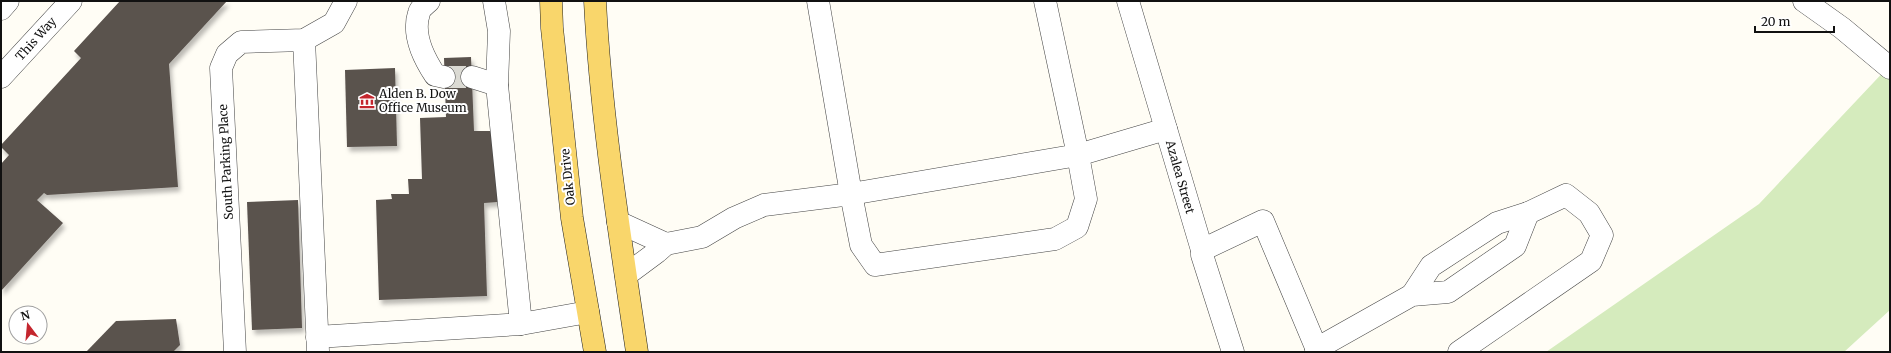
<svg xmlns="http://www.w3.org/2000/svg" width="1891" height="353" viewBox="0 0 1891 353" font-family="Merriweather,serif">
<defs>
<filter id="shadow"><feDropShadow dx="2.5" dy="4.5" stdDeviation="2" flood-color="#0004"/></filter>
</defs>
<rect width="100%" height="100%" fill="#fffdf5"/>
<path fill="#d5ebbd" d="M1890,65v245l-46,42h-298l213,-148z"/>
<g fill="#5a524d" filter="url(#shadow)">
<path d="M120,1h107l-58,63 9,123 -131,8 -3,-2 -7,7 26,23 -62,68v-127l8,-9 -8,-8v-2l80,-87 -7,-7z"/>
<path d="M471,57l3,74h21l3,71 -14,1 3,93 -108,4 -3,-100 16,-1 -1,-5h18l-1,-15h14l-2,-61 26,-1 -2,-59z"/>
<path d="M395,68l2,78 -50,1 -2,-77z"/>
<path d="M298,200l4,128 -50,2 -5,-128z"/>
<path d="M176,319l4,26 -7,7h-87l30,-31z"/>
</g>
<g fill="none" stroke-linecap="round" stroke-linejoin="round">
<path stroke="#dbdad3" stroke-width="22" stroke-dasharray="22 11" stroke-linecap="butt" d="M444,77h28"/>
<defs>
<g id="minor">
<path d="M429,1c-3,3 -9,7 -10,12 -7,21 4,44 16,62l9,2"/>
<path d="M818,1l33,193 227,-39 -33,-154"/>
<path d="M1128,1l74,249v5l31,97"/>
<path d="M1804,1l38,27 48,40"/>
<path d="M1,9l7,-8"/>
<path d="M304,40l14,311"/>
<path d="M1,77l70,-76"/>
<path d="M472,77l25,8"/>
<path d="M618,222l48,22"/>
<path d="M1202,250l61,-29 55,131"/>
<path d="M626,275l31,-23 9,-8 36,-7 32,-19 30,-13 87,-11 10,51 14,20 180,-26 22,-12 9,-28 -8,-44 88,-26"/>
<path d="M1412,295l19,-29 66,-43 31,-10 38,-18 23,18 13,22 -11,26 -132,91"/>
<path d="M521,324l67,-12"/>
<path d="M317,337l204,-13 -24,-239 2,-54 -5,-30"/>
<path d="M1316,349l96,-54 36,-3 67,-46 13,-33"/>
<path d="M235,352l-14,-284 6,-14 14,-12 63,-2 30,-17 12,-22"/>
</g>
<g id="major">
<path d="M551,1l1,27 20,190 23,134"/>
<path d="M595,1c6,118 25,235 42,351"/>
</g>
</defs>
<use href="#minor" stroke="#444" stroke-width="23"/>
<use href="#major" stroke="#222" stroke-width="23"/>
<use href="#minor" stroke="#fff" stroke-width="22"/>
<use href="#major" stroke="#f9d66b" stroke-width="22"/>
</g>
<defs>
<symbol id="museum-bare" viewBox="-9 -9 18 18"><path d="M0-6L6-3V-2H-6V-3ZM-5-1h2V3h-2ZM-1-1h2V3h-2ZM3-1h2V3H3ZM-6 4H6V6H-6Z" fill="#c4262e" stroke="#fff" stroke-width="2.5" paint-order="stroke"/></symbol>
</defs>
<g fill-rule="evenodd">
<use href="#museum-bare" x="356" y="90" width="22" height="22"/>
</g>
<g text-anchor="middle" stroke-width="4" stroke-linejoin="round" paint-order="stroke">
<g font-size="12" fill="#111" stroke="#fff">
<text transform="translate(36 39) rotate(-48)" y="4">This Way</text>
<text transform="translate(226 162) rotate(-93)" y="4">South Parking Place</text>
<text transform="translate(568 177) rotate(-96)" y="4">Oak Drive</text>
<text transform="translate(1180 177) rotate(74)" y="4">Azalea Street</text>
</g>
<g font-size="12" fill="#111" stroke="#fff" text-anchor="start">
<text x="379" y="98">Alden B. Dow<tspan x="379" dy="14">Office Museum</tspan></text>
</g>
</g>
<rect width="1891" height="353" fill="none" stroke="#111111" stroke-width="4"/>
<g transform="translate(28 325) rotate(344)"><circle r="19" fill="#ffffff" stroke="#a0a0a0"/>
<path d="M0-3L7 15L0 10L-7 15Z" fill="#c4262e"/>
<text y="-6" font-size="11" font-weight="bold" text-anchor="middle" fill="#111111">N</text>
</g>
<path d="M1755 26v6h79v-6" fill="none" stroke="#111111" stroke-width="2"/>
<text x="1761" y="26" font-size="12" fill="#111111" stroke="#ffffff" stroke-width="3" paint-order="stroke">20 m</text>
</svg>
